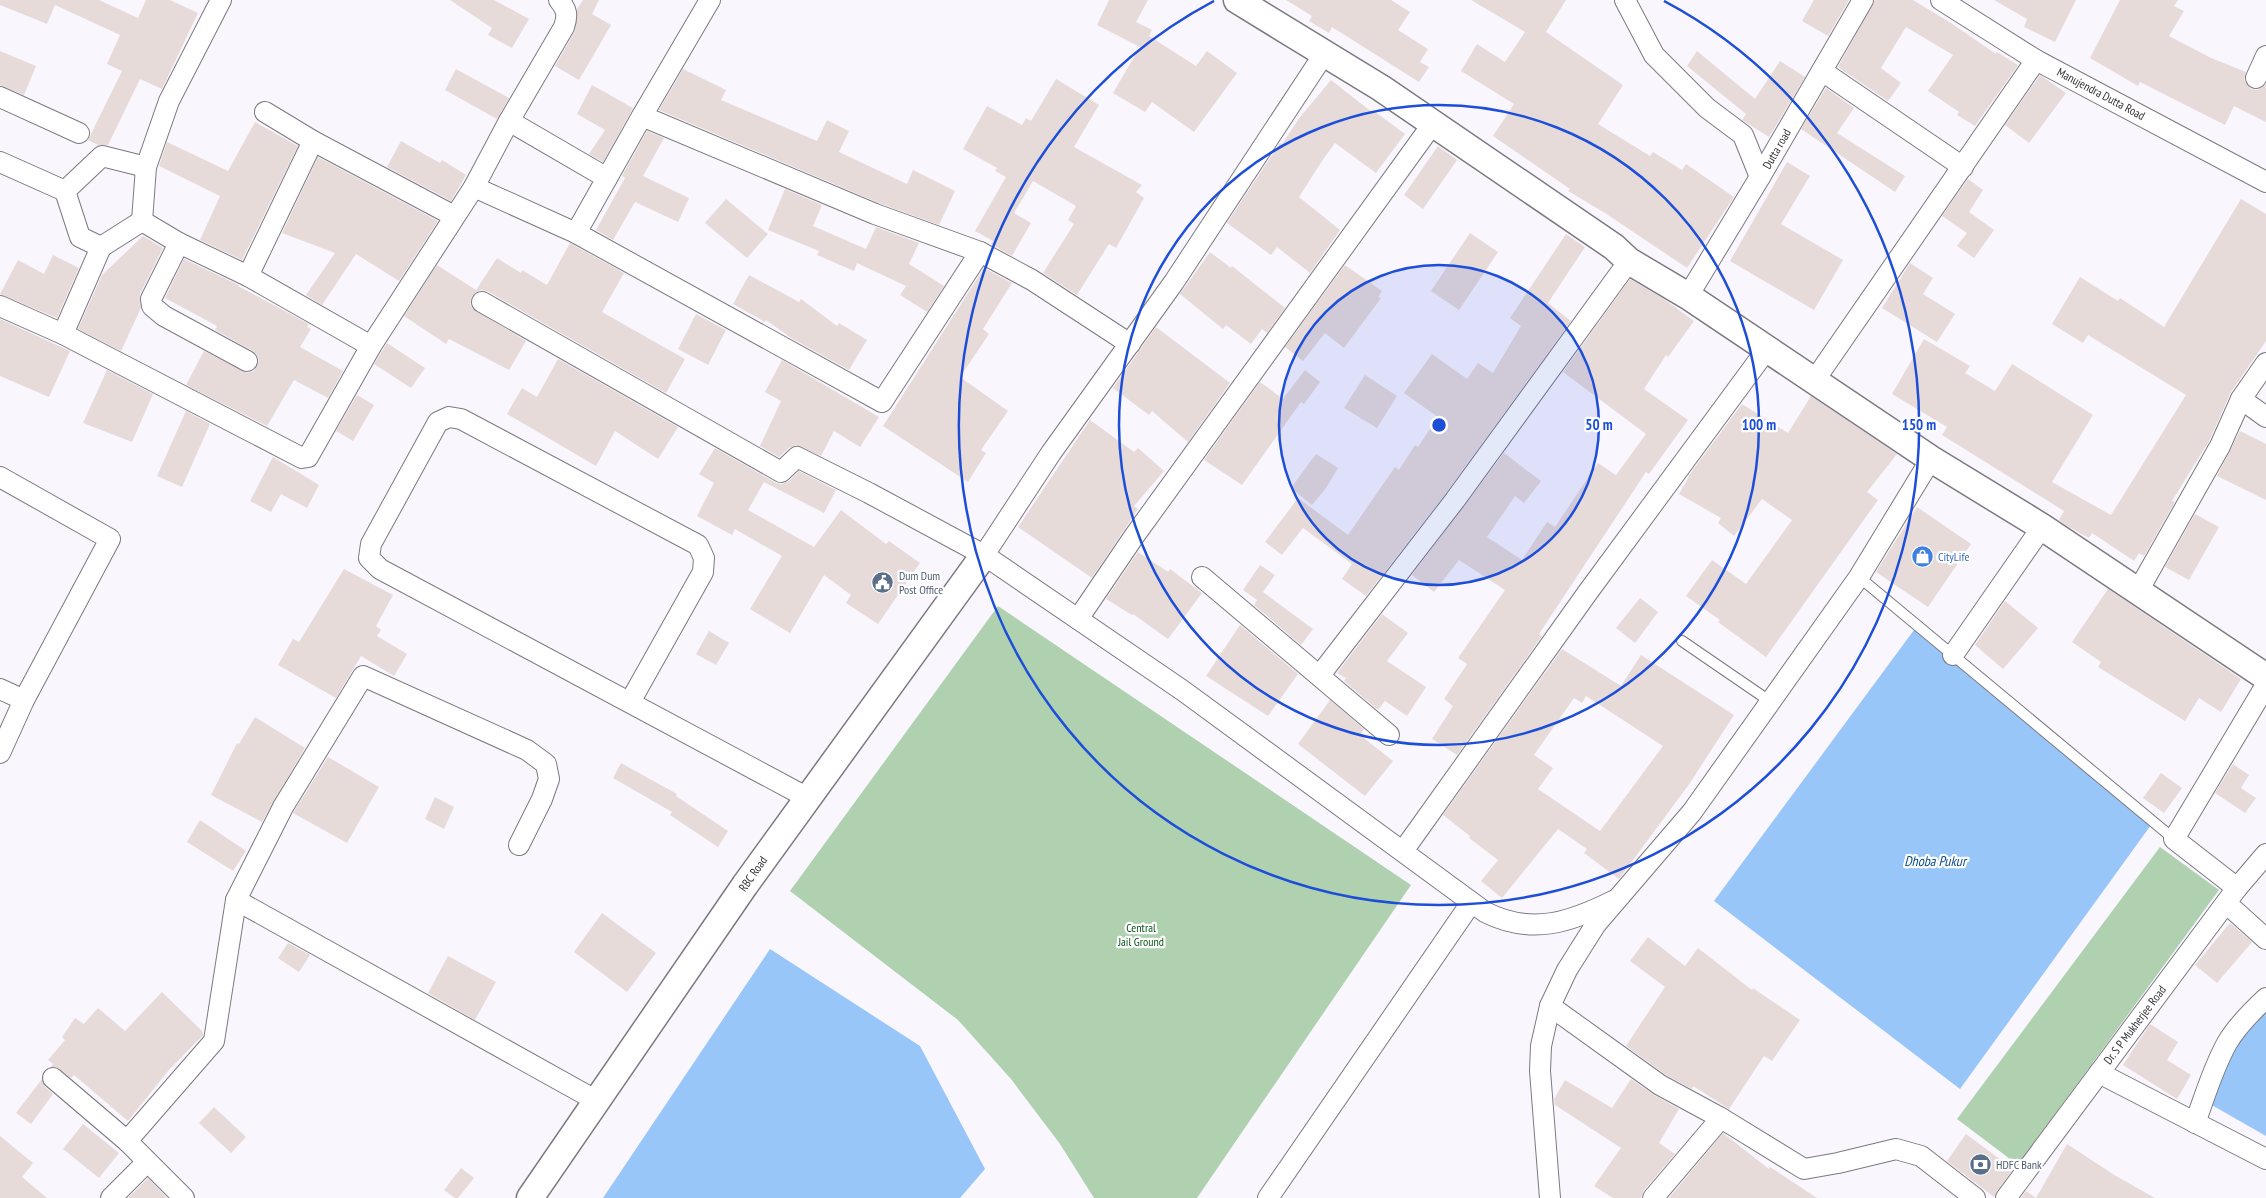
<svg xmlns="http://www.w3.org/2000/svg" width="2266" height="1198" viewBox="0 0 2266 1198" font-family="'PT Sans Narrow',sans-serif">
<rect width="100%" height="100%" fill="#f9f6fe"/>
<g fill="#afd1b0">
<path d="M998,606l413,279 -214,313h-103l-34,-54 -49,-65 -53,-59 -168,-129z"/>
<path d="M2160,847l59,43 -201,275 -61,-46z"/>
</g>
<g fill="#98c6f9">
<path d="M1914,630l237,195 -191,264 -246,-188z"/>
<path d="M770,949l150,97 65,123 -25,29h-357z"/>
<path d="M2266,1007v129l-56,-32c16,-39 27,-65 56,-97z"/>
</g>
<g fill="#e7dbd9" fill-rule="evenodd">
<path d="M0,0h99l39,18 8,-18h24l28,13 -36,76 -22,-10 -32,66h-10l-10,-5 34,-69 -15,-7 13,-29 -65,-30 -8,19 -47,-19z"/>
<path d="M450,0h44l35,19 -17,29 -24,-13 4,-7z"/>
<path d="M583,0h16l-7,14 19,11 -32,55 -24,-14 20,-35 2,-22z"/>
<path d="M1109,0h39l-12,22 16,8 -3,6 47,30 11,-15 30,22 -43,59 -42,-30 -7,10 -32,-19 27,-46 -43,-22z"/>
<path d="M1286,0h105l19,12 -12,18 30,19 -8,13 9,5 -10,15 -87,-55 -3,6 -20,-12 3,-5z"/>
<path d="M1471,0h95l-20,32 77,53 -25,39 52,32 3,-4 29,18 4,-6 48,33 -47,71 -82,-55 -37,-22 2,-2 -77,-53 21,-32 -53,-33 16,-27 28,18 20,-30z"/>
<path d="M1814,0h35l-21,36 -26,-15z"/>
<path d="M1875,0h38l38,23 45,31 1,-2 21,13 -43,61 -18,-11 2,-3 -31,-21 25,-36 -47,-28 -25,41 20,15 -13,18 -50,-34z"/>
<path d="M1994,0h82l-21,42 -31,-15 3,-8z"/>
<path d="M2120,0h58l-4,6 10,5 -15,25 42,22 35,14 -2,8 7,9 7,1 8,-6v38l-32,-16 -9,19 -85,-43 -2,4 -48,-28z"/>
<path d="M0,51l36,15 -12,29 -24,-10z"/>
<path d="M1697,51l58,48 25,-38 25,16 -36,60 -27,-17 4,-6 -59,-48z"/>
<path d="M456,69l53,29 -12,21 -52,-29z"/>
<path d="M683,69l43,21 -5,10 96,41 10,-21 22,11 -10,21 68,32 6,-14 42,21 -16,34 -60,-22 -220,-93z"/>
<path d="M2040,75l26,18 -37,50 -24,-18z"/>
<path d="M1056,79l43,26 -25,42 68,38 -6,7 8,6 -28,50 -7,-4 -32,51 -34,-22 31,-49 -6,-4 8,-14 -43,-25 -19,32 17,10 -19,33 -21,-12 2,-3 -18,-10 31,-54 -11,-6 2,-3 -34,-19 24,-43 35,19 4,-7 5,3z"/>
<path d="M1331,80l42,33 1,-2 31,23 -29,39 -41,-30 -13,18 -23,36 41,33 -30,43 -33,-26 -6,8 -44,-32 53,-80 2,1 18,-27z"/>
<path d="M592,85l41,23 -30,54 -14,-8 16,-24 -28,-16z"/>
<path d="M1826,88l28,20 -17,25 68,43 -10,16 -94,-63z"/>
<path d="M255,122l43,24 -56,114 -42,-20 20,-44 -61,-30 8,-24 61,29z"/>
<path d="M647,131l17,7 -21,38 46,22 -11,24 -43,-20 -22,38 -17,-10 29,-52 -3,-2z"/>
<path d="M401,141l39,22 2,-3 24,15 -15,26 -64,-34z"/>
<path d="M1438,146l19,14 -34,49 -19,-14z"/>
<path d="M318,157l120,64 -39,60 -43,-27 -34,51 -16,-10 29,-42 -53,-20z"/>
<path d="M1787,162l23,14 -29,48 62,36 -29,50 -84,-49z"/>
<path d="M1968,179l15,11 -14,22 25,18 -20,28 -17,-12 10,-13 -25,-17z"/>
<path d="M785,189l37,16 -9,21 53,23 10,-22 43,16 -10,21 35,22 -17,26 -27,-17 6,-9 -49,-23 -3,8 -37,-16 2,-4 -51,-21z"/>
<path d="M726,199l42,35 -21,24 -42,-35z"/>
<path d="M2241,199l25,15v127l-35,51 -22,49 -37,60 3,1 -31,54 -5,-3 -5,8 -42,-28 -3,5 -22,-12 -8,-6 5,-9 -122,-76 5,-8 -55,-33 32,-55 46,27 -5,7 30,18 17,-27 81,51 -41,67 59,33 75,-120 -98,-60 -5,8 -31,-19 28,-47 38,24 2,-3 44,29z"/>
<path d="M1470,233l28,19 -39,58 -28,-19z"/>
<path d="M1566,234l19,13 -37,56 23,18 -125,172 -80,103 -24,-17 10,-15 -49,-36 -21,27 -17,-13 33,-44 50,37 47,-68 4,3 16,-25 3,2 20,-30 -34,-24 28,-39 35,25 11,-16 15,10 28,-47 -11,-8z"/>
<path d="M143,236l20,12 -23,46 1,14 -20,43 -43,-22 24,-54z"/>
<path d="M570,243l54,30 -22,39 83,47 -19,34 -179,-102 -6,-1 -9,6 -2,7 2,5 54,33 -17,29 -60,-31 -3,5 -42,-28 33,-51 39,25 21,-32 24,15 1,-3 25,15z"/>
<path d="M1210,252l21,16 1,-2 53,42 -18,25 -5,-4 -11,15 -25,-19 -3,4 -43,-35z"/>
<path d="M53,255l26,13 -22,50 -57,-24 18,-34 26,14z"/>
<path d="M184,259l55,26 -1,1 71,38 -2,3 4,2 -11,18 43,24 -15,27 -34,-18 -27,46 -81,-41 18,-34 43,22 7,-2 5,-10 -2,-6 -4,-4 -38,-21 2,-4 -52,-28z"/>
<path d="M1910,263l23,15 -10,16 32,20 -18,28 -55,-34z"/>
<path d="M1345,265l37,26 -4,6 3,1 -37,50 -19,-15 -22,28 -18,-14z"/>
<path d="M984,268l28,15 -29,46 6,5 -29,43 48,34 -27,39 5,3 -18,29 -85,-56z"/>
<path d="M749,275l50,27 2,-3 36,27 2,-3 28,17 -18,30 -58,-32 -25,-18 -1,2 -32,-18z"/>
<path d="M1630,279l34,20 30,22 -26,36 -2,-2 -22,34 44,31 -39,54 -3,-2 -107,162 3,2 -85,119 -25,-16 21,-33 -9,-7 23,-35 -9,-6 47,-68 -46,-30 -25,32 -22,-17 92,-122 37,28 -17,22 -9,-7 -28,41 35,23 25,-38 8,5 43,-64 18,12 30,-41 -83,-62z"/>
<path d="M696,314l30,16 -18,35 -30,-16z"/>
<path d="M0,319l70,32 -21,46 -49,-21z"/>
<path d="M1156,327l74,56 -42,59 -36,-31 -3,4 -36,-27z"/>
<path d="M387,343l38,25 -14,20 -37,-24z"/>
<path d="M558,359l120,68 -20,32 -43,-28 -19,35 -89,-52 15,-26 15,9z"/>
<path d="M782,360l97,57 -19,30 -26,-16 -13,25 -25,-11 -7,3 -10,9 -19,-11 21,-45 -16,-9z"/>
<path d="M107,370l46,24 -21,48 -49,-19z"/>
<path d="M1305,370l15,12 -16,22 -3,-2 -59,83 -38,-25 56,-78 23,17z"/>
<path d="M1365,375l32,21 -20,32 -33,-20z"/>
<path d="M357,395l17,10 -21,36 -17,-10z"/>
<path d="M1811,396l86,58 -30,38 11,8 -112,157 -48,-35 2,-2 -34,-24 26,-36 34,24 46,-64 -30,-21 -28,37 -16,-13 3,-5 -42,-24 13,-23 50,-67 46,29z"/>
<path d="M186,411l24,13 -28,63 -25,-11z"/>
<path d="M1090,420l44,32 4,-4 26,23 -30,35 4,3 -46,69 -74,-51z"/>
<path d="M2240,431l26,13v56l-49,-24z"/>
<path d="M715,448l61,35 6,1 7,-3 10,-10 37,19 -12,23 -60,-31 -16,28 66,37 27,-37 45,34 3,-3 31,22 -42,61 -32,-21 5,-8 -27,-20 -34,58 -40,-24 32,-53 -47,-27 -3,6 -35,-19 17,-33 -15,-9z"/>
<path d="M1316,454l22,14 -12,20 -14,17 -21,-17z"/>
<path d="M273,457l46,28 -12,23 -26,-14 -10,18 -21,-11z"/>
<path d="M1917,507l54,37 -43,63 -52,-35z"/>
<path d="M2195,514l24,13 -30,53 -24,-13z"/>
<path d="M1138,552l30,20 2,-3 32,24 -34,46 -35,-25 -1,1 -26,-16z"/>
<path d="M1260,565l15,10 -12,17 50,37 -12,16 -47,-40 5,-8 -2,3 -14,-10z"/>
<path d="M344,569l49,26 -17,31 5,4 -4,6 30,18 -13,22 -33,-20 -25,42 -58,-33 15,-26 6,3z"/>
<path d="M2108,589l133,90 -20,33 -22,-14 -14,23 -87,-54 3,-5 -29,-20z"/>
<path d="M1640,598l18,14 -23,31 -19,-15z"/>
<path d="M2005,601l33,27 -35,41 -28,-24z"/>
<path d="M1382,614l26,19 -21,28 39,26 -19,29 -22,-15 -7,9 -34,-29 2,-3 -9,-5z"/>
<path d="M1240,625l58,49 -30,42 -62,-40z"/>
<path d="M709,631l20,12 -13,22 -20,-11z"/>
<path d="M1562,649l59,37 20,-31 93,60 -44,68 -71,96 -35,-26 3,-4 -29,-20 -56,69 -21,-17 17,-21 -29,-22 1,-2 -27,-21zM1586,696l77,50 -63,85 -62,-42 15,-21 -19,-13 40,-57 8,5z"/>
<path d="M1330,700l34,29 -4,6 33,26 -28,35 -67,-52z"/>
<path d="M255,717l50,31 -43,74 -51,-27 26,-52 2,1z"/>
<path d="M328,757l51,30 -32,56 -54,-30z"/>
<path d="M621,763l56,31 -1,2 52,35 -10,16 -48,-32 2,-3 -59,-34z"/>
<path d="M2233,764l16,11 -8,13 15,10 -11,15 -30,-20z"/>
<path d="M2161,773l21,15 -18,25 -21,-15z"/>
<path d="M435,797l19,10 -10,22 -19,-10z"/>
<path d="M200,820l46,31 -13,20 -46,-29z"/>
<path d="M602,913l54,40 -29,39 -53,-40z"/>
<path d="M2230,923l22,19 -35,41 -22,-18z"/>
<path d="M1648,937l37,29 13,-18 54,42 1,-2 47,32 -28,41 -8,-5 -35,53 -36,-23 -1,3 -26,-14 -40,-29 39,-59 -35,-26z"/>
<path d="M288,943l22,12 -11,17 -21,-14z"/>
<path d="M448,956l48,26 -21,38 -47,-27z"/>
<path d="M162,992l41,40v3l-35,36 -40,50 -54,-46 -3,3 -11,-9 -9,-2 2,-3 -5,-4 17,-20 -3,-3 13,-19 9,6 14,-16 27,23z"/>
<path d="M2150,1024l28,18 -11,18 24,15 -14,24 -54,-34z"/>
<path d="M42,1079l3,8 8,7 -22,30 -15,-11z"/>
<path d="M1631,1079l23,16 25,14 -20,34 16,11 -31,36 -3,8h-28l-19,-12 27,-38 -66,-43 -1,-6 11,-19 47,28z"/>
<path d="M214,1107l32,30 -15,16 -32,-30z"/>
<path d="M83,1124l36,29 -20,25 -36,-29z"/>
<path d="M1723,1133l46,36 1,-2 47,31h-148z"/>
<path d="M1966,1134l47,35 -19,28 -47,-36z"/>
<path d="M0,1136l33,27 -11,14 25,21h-47z"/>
<path d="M2067,1144l49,32 39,22h-134l5,-7 10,7z"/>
<path d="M461,1168l13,10 -16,20h-3l-11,-8z"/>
<path d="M148,1178l19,20h-39z"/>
</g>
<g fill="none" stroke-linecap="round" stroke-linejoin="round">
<defs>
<g id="service">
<path d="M1859,577l315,262"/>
<path d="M1682,641l89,61"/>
</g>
<g id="minor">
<path d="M559,0c8,10 9,15 5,27l-55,94 -35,66 102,46 306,169 98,-150 52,28 98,64"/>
<path d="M1625,0l29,55 53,53 36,27 17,42"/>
<path d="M1941,0l95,60 230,122"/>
<path d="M1822,71l141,96"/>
<path d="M2256,78l10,-22"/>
<path d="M0,97l79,36"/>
<path d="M265,112l48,29 141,75"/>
<path d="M642,116l68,-116"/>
<path d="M509,121l98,57"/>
<path d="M0,162l65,29 15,46 21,10 41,-26"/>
<path d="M65,191l37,-35 44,11"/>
<path d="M142,221l37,22 69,33 123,70 103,-159"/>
<path d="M142,221l4,-54 23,-66 52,-101"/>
<path d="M576,233l66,-117 233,98 105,38"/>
<path d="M179,243l-28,56 1,7 12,10 83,45"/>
<path d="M101,247l-38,87 239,124 6,-1 63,-111"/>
<path d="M248,276l65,-135"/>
<path d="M1688,296l72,-119 103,-177"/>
<path d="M482,302l299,170 16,-15 72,36 115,62 198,135 303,222c47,24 86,10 130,-12"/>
<path d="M0,306l63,28"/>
<path d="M1814,381l222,-321"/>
<path d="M2241,399l25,18"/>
<path d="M0,477l110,62 -86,161"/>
<path d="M984,555l67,-102 123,-171 150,-228"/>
<path d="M1202,577l187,158"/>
<path d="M2138,591l82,-145 21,-47 25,-36"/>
<path d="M1078,619l57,-84 299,-413"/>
<path d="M1953,655l89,-128"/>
<path d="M1320,675l135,-175 174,-239"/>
<path d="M0,689l24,11 -24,53"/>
<path d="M630,702l73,-130 1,-14 -6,-13 -237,-126 -12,-2 -11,5 -67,122 -2,14 11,11 428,229"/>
<path d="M1403,851l185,-259 179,-243"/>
<path d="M2237,888l-63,-49 92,-154"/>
<path d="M236,900l361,201"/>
<path d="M2226,903l40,36"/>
<path d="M1550,1006l110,79 61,33 83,51 34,-6 58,-14 25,7 54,42"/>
<path d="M2099,1073l167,86"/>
<path d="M53,1078l74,63"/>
<path d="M2195,1123c10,-27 18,-55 32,-80 10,-17 25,-32 39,-45"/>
<path d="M111,1198l36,-36"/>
<path d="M184,1198l-57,-57 87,-100 22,-141 47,-93 80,-131 164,74 19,14 3,15 -7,20 -23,46"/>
<path d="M1268,1198l203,-295"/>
<path d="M1550,1198l-10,-127 1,-25 9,-40 17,-36 29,-46 96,-112 167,-235 72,-118"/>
<path d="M1653,1198l68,-80"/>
<path d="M2006,1198l231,-310 29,-34"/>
</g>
<g id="tertiary">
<path d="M1237,0l144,88 233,159 15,14 59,35 243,163 111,68 224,150"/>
<path d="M530,1198l215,-313 239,-330"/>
</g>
</defs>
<use href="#service" stroke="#7c7982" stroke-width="12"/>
<use href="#minor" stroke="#7c7982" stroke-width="22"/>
<use href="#tertiary" stroke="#7c7982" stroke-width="29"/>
<use href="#service" stroke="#fff" stroke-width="10"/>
<use href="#minor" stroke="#fff" stroke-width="20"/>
<use href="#tertiary" stroke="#fff" stroke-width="26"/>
</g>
<circle cx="1439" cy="425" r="160" fill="#1d4ed8" fill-opacity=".12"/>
<g fill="none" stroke="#1d4ed8" stroke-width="2.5">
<circle cx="1439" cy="425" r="160"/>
<circle cx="1439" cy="425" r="320"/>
<path d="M1664 1A480 480 0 1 1 1214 1"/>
</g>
<defs>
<symbol id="shop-disc" viewBox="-11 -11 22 22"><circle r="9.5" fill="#3f7fe0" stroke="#fff"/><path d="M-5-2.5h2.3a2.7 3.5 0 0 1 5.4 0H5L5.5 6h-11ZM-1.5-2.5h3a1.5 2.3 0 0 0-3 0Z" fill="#fff"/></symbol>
<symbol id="civic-disc" viewBox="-11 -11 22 22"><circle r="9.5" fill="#5c6f8a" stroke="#fff"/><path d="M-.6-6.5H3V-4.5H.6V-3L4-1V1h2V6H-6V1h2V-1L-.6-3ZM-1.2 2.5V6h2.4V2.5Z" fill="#fff"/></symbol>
<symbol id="bank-disc" viewBox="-11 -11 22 22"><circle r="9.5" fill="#5c6f8a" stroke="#fff"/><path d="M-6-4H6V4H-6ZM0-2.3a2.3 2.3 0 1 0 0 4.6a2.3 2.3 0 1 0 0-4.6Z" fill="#fff"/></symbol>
</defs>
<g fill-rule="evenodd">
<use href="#shop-disc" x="1910" y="544" width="25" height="25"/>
<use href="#civic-disc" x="870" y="570" width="25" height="25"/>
<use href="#bank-disc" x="1968" y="1152" width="25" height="25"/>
</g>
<g text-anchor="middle" stroke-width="4.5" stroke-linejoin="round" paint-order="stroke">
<g font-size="12" fill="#363438" stroke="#fff">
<text transform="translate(2101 94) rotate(28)" y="4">Manujendra Dutta Road</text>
<text transform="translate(1777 149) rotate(-60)" y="4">Dutta road</text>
<text transform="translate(753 874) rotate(-55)" y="4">RBC Road</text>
<text transform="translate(2135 1025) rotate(-53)" y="4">Dr. S P Mukherjee Road</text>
</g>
<g font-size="12" fill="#366cbe" stroke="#fff" text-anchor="start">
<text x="1938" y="561">CityLife</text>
</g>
<g font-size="12" fill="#4e5e75" stroke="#fff" text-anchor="start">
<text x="899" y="580">Dum Dum<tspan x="899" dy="14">Post Office</tspan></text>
<text x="1996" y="1169">HDFC Bank</text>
</g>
<g font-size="12" fill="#055315" stroke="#fff">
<text x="1141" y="932">Central<tspan x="1141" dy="14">Jail Ground</tspan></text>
</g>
<g font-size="14" font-style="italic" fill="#0b4e8a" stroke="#fff">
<text x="1935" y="866">Dhoba Pukur</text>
</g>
</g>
<circle cx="1439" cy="425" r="8" fill="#1d4ed8" stroke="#fff" stroke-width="2.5"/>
<g font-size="15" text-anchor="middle" font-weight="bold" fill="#1d4ed8" stroke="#fff" stroke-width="4.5" stroke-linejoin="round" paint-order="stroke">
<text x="1599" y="430">50 m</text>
<text x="1759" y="430">100 m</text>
<text x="1919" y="430">150 m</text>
</g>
</svg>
